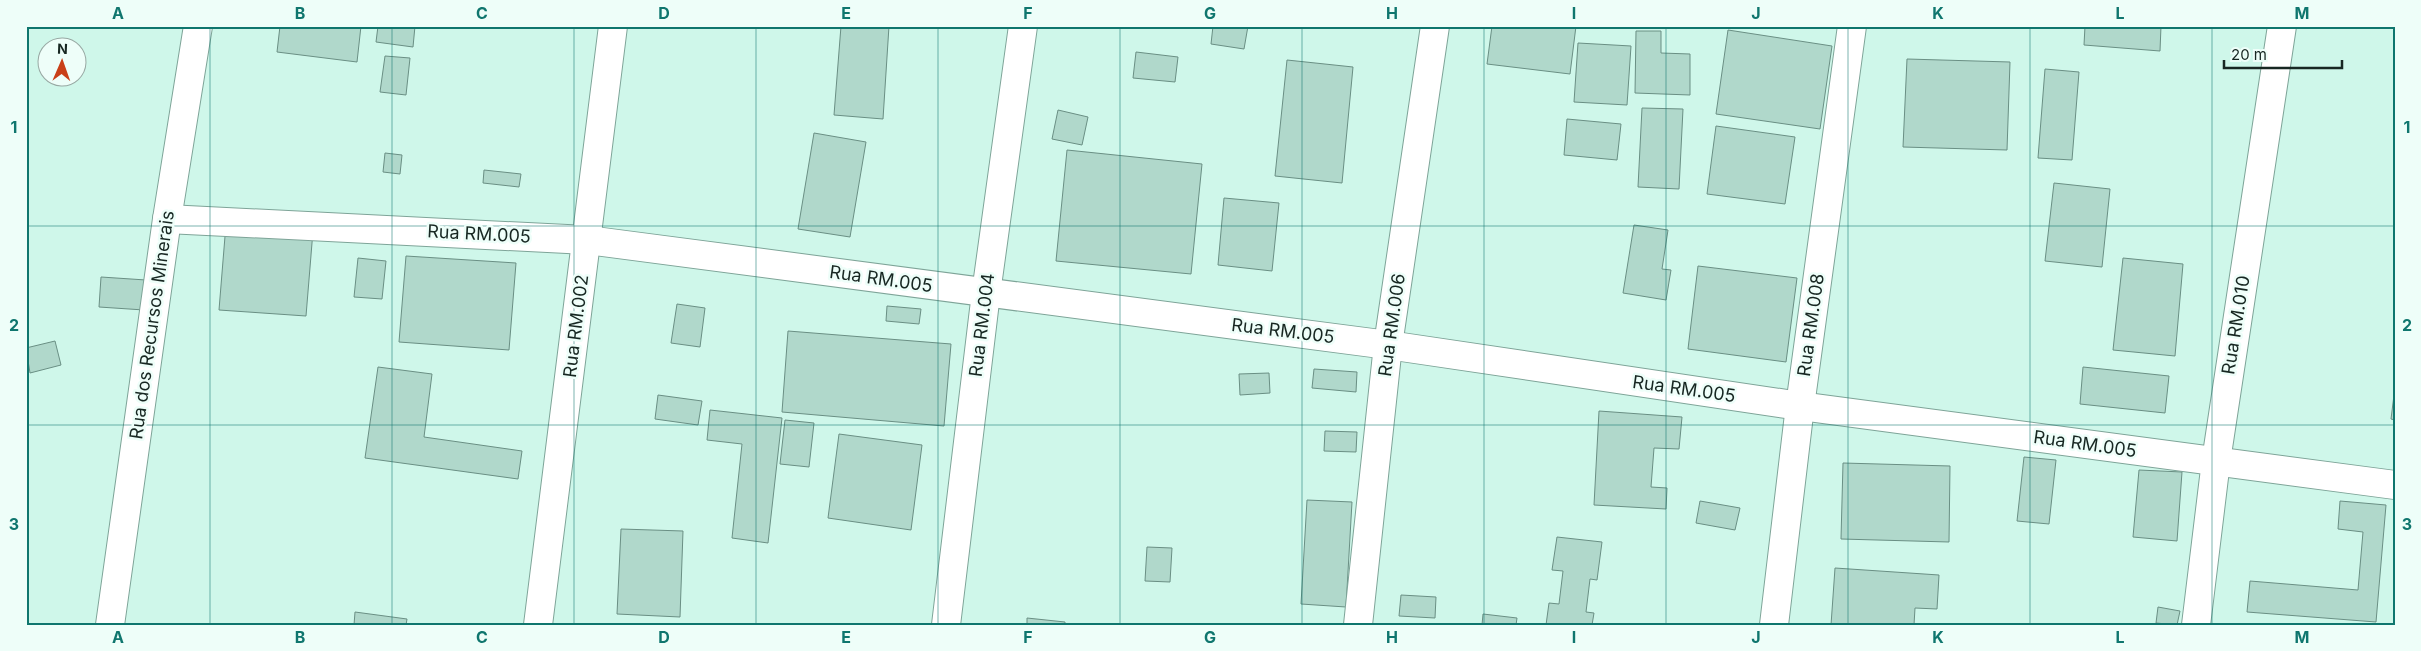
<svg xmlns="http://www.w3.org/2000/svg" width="2421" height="651" viewBox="0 0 2421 651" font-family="Inter,sans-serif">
<rect width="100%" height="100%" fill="#cff7ea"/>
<g fill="#b0d8cb" stroke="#6a8f84">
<path d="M280,26h81l-4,36 -80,-10z"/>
<path d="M378,26h37l-2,21 -37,-5z"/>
<path d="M841,26h48l-6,93 -49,-4z"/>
<path d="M1213,26h35l-4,23 -33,-5z"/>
<path d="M1492,26h84l-6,48 -83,-10z"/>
<path d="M2085,26h76l-1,25 -76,-6z"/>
<path d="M1728,30l104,16 -12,83 -104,-15z"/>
<path d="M1636,31h25v22l29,1v41l-55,-2z"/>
<path d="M1578,43l53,3 -4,59 -53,-3z"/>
<path d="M1136,52l42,5 -3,25 -42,-4z"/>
<path d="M385,56l25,2 -4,37 -26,-3z"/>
<path d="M1907,59l103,3 -3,88 -104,-3z"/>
<path d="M1287,60l66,7 -11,116 -67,-7z"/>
<path d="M2045,69l34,3 -7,88 -34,-2z"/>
<path d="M1642,108l41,1 -4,80 -41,-2z"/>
<path d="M1058,110l30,7 -6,28 -30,-6z"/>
<path d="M1567,119l54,5 -4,36 -53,-5z"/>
<path d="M1716,126l79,11 -10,67 -78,-10z"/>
<path d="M814,133l52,9 -16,95 -52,-8z"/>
<path d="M1067,150l135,14 -11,110 -135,-13z"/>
<path d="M385,153l17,2 -2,19 -17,-2z"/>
<path d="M484,170l37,4 -2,13 -36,-4z"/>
<path d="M2054,183l56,6 -8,78 -57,-6z"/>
<path d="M1224,198l55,5 -7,68 -54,-6z"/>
<path d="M226,224l87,7 -7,85 -87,-6z"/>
<path d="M1634,225l34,5 -6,39 9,1 -5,30 -43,-7z"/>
<path d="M406,256l110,7 -7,87 -110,-8z"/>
<path d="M358,258l28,3 -4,38 -28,-2z"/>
<path d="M2123,258l60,6 -8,92 -62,-6z"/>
<path d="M1698,266l99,12 -11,84 -98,-13z"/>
<path d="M101,277l45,3 -2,30 -45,-3z"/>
<path d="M677,304l28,4 -5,39 -29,-4z"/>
<path d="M887,306l34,3 -2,15 -33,-3z"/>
<path d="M788,331l163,13 -7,82 -162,-14z"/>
<path d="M55,341l6,24 -31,8 -4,-25z"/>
<path d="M378,367l54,7 -8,63 98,14 -4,28 -153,-21z"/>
<path d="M2083,367l86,9 -4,37 -85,-9z"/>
<path d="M1314,369l43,3 -1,20 -44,-4z"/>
<path d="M1269,373l1,20 -30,2 -1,-21z"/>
<path d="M2395,387v33l-4,-1z"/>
<path d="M658,395l44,6 -4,24 -43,-6z"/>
<path d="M710,410l72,8 -14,125 -36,-5 10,-94 -35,-4z"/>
<path d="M1599,411l83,6 -3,32 -25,-1 -3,39 16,1 -1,21 -72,-4z"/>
<path d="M785,420l29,3 -5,44 -29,-3z"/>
<path d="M1325,431l32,1 -1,20 -32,-1z"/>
<path d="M839,434l83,11 -11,85 -83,-12z"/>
<path d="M2024,457l32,3 -7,64 -32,-3z"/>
<path d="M1843,463l107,3 -1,76 -108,-3z"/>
<path d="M2139,470l43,2 -5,69 -44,-4z"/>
<path d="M1307,500l45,2 -6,105 -45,-3z"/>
<path d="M1700,501l40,7 -5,22 -39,-7z"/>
<path d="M2340,501l46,4 -10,117 -129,-10 3,-31 108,9 5,-58 -25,-3z"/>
<path d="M621,529l62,2 -3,86 -63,-3z"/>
<path d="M1557,537l45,5 -5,38 -7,-1 -4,33 8,1 -2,12h-46l3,-22 10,1 4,-33 -11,-1z"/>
<path d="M1147,547l25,1 -2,34 -25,-1z"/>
<path d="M1835,568l104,7 -2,34 -22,-1 -1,17h-83z"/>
<path d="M1401,595l35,2 -1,21 -36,-2z"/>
<path d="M2158,607l22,4 -3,14 -21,-2z"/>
<path d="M355,612l52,7 -1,6h-52z"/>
<path d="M1483,614l34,4 -1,7h-34z"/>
<path d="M1027,618l38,4v3h-38z"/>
</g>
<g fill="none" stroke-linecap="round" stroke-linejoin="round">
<defs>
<g id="minor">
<path d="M167,219l420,21 801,105 412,61 595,79"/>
<path d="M110,625l57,-406 31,-193"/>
<path d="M538,625l75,-599"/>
<path d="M946,625l40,-332 37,-267"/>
<path d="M1358,625l30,-280 47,-319"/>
<path d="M1774,625l26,-219 52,-380"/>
<path d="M2196,625l20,-164 66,-435"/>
</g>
</defs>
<use href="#minor" stroke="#7ea498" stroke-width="30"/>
<use href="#minor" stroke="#fff" stroke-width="28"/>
</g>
<path fill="none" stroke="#0f766e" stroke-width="1" stroke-opacity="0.55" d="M210,26v599M392,26v599M574,26v599M756,26v599M938,26v599M1120,26v599M1302,26v599M1484,26v599M1666,26v599M1848,26v599M2030,26v599M2212,26v599M26,226h2369M26,425h2369"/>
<g text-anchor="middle" stroke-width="5" stroke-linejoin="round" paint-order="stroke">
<g font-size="18" fill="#172722" stroke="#eefef9">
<text transform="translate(479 234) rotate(3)" y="6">Rua RM.005</text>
<text transform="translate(881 279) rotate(8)" y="6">Rua RM.005</text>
<text transform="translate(152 325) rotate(-82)" y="6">Rua dos Recursos Minerais</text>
<text transform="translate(982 325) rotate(-83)" y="6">Rua RM.004</text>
<text transform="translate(1392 325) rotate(-82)" y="6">Rua RM.006</text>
<text transform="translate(1811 325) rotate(-82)" y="6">Rua RM.008</text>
<text transform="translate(2236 325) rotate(-81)" y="6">Rua RM.010</text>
<text transform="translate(576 326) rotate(-83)" y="6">Rua RM.002</text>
<text transform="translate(1283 331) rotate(7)" y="6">Rua RM.005</text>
<text transform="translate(1684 389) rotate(8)" y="6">Rua RM.005</text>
<text transform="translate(2085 444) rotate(8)" y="6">Rua RM.005</text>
</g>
</g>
<rect width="2421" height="651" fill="none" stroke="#eefef9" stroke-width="55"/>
<g transform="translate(62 62) rotate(2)"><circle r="24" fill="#eefef9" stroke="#98a8a3"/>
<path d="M0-4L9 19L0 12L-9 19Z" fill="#c94018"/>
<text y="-8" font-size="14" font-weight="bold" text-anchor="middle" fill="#172722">N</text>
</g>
<path d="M2224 60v8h118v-8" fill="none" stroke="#172722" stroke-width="2.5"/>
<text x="2231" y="60" font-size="15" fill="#172722" stroke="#eefef9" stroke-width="4" paint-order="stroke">20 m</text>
<rect x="28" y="28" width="2366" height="596" fill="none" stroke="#0f766e" stroke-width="2"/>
<g font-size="16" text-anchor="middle" font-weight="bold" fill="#0f766e">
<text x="118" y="19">A</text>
<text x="300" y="19">B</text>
<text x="482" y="19">C</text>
<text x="664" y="19">D</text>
<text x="846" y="19">E</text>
<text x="1028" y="19">F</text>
<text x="1210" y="19">G</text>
<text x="1392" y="19">H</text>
<text x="1574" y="19">I</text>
<text x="1756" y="19">J</text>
<text x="1938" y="19">K</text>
<text x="2120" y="19">L</text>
<text x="2302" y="19">M</text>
<text x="14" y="133">1</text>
<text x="2407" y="133">1</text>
<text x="14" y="331">2</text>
<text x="2407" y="331">2</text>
<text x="14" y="530">3</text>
<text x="2407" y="530">3</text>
<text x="118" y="643">A</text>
<text x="300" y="643">B</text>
<text x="482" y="643">C</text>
<text x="664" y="643">D</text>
<text x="846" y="643">E</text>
<text x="1028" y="643">F</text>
<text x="1210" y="643">G</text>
<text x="1392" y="643">H</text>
<text x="1574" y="643">I</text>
<text x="1756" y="643">J</text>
<text x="1938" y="643">K</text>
<text x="2120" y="643">L</text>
<text x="2302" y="643">M</text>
</g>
</svg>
